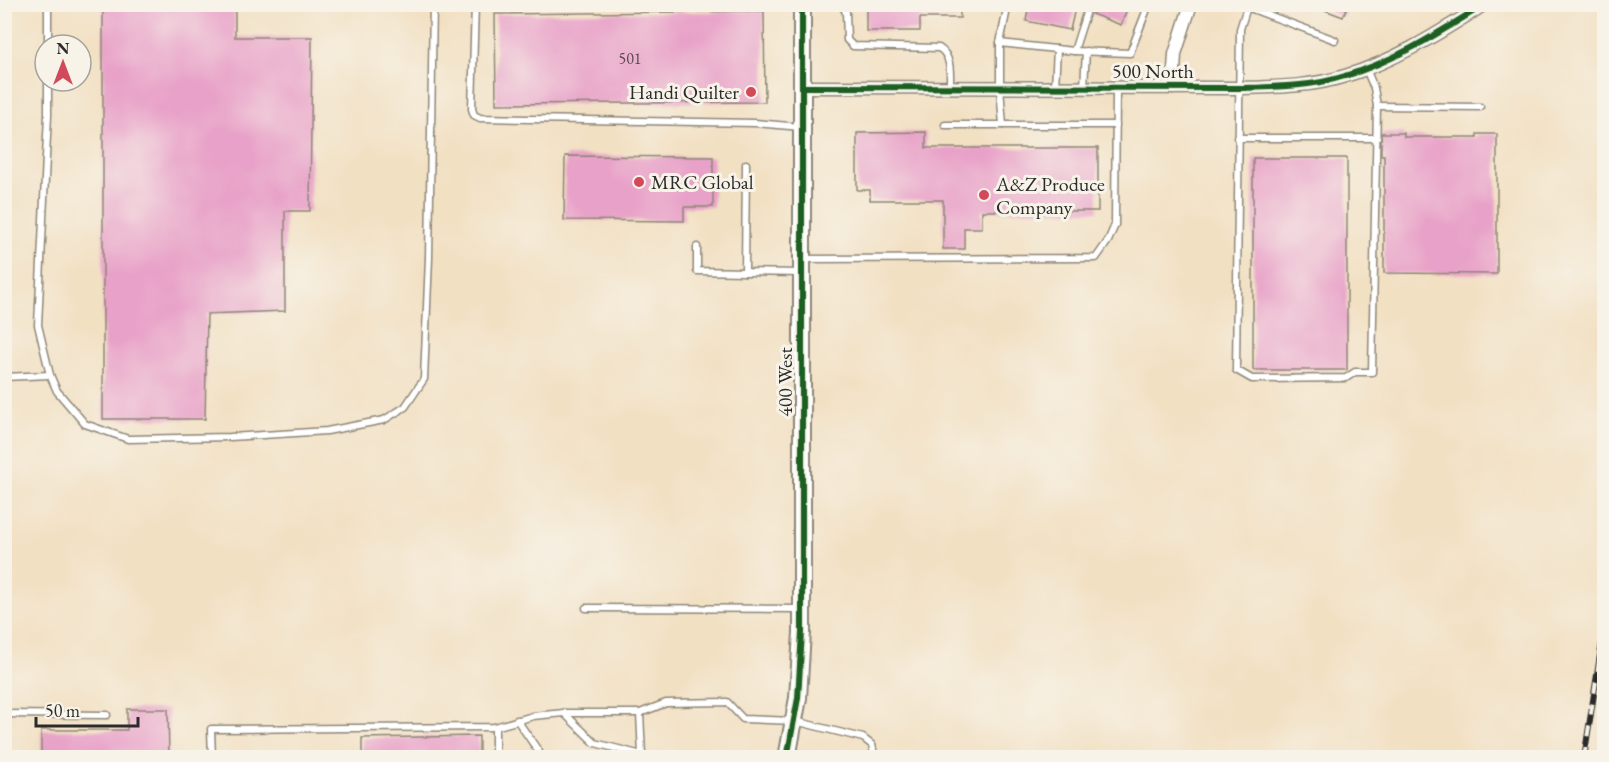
<svg xmlns="http://www.w3.org/2000/svg" width="1609" height="762" viewBox="0 0 1609 762" font-family="'EB Garamond',serif">
<rect width="100%" height="100%" fill="#f7f3e8"/>
<filter id="ink" filterUnits="userSpaceOnUse"><feTurbulence type="fractalNoise" baseFrequency=".0167" numOctaves="2"/><feDisplacementMap in="SourceGraphic" scale="12" xChannelSelector="R" yChannelSelector="G"/><feConvolveMatrix kernelMatrix="1 2 1 2 8 2 1 2 1" color-interpolation-filters="sRGB"/></filter>
<filter id="wash" filterUnits="userSpaceOnUse"><feTurbulence type="fractalNoise" baseFrequency=".008" numOctaves="4" result="noise"/><feDisplacementMap in="SourceGraphic" scale="24" xChannelSelector="R" yChannelSelector="G"/><feGaussianBlur stdDeviation="1.35" result="paint"/><feColorMatrix in="noise" values="0 0 0 0 0 0 0 0 0 0 0 0 0 0 0 0 0 1.4 0 .05"/><feComposite in="paint" operator="in"/></filter>
<g filter="url(#wash)">
<rect width="100%" height="100%" fill="#f2e0c3"/>
<g id="blocks">
<g fill="#e8a1c8">
<path d="M103,4h132v33h77l-2,174h-25v100l-78,3 -2,105h-102z"/>
<path d="M866,4h94v14h-40v13h-54z"/>
<path d="M1029,4h47l-6,26 -44,-9z"/>
<path d="M1095,4h34l-8,21 -29,-11z"/>
<path d="M1309,4h39l-5,13z"/>
<path d="M764,11l1,91 -269,2 -1,-90z"/>
<path d="M926,132v16h172v63h-116v17h-18v21h-21v-49h-73v-10h-13v-57z"/>
<path d="M1381,133h23v4h73v-3h20v140l-113,-1v-118h-3z"/>
<path d="M565,156l148,1v50h-29v14l-120,-1z"/>
<rect x="1253" y="158" width="94" height="212"/>
<path d="M127,709h41l1,49h-128v-28h86z"/>
<path d="M479,736v22h-117v-20z"/>
</g>
</g>
</g>
<g filter="url(#ink)">
<use href="#blocks" fill-opacity="0" stroke="#8e8677" stroke-width="1.5"/>
<g fill="none" stroke-linecap="round" stroke-linejoin="round">
<defs>
<g id="service">
<path d="M48,4v41"/>
<path d="M475,4l-3,105 2,6 6,3 275,5 46,4"/>
<path d="M841,4l5,8 1,28 6,6 86,2c13,8 11,25 11,39"/>
<path d="M1248,4l-8,25 -4,341 16,9 94,-1 9,-6h17l5,-266 -3,-18 -8,-19"/>
<path d="M1247,7l88,33"/>
<path d="M1000,43l74,8 15,-47"/>
<path d="M1074,51l56,2 19,-49"/>
<path d="M48,81v34l-10,210 12,50 7,16 28,33 43,15 102,-2 97,-6 57,-11 21,-13 19,-28 5,-121 4,-254"/>
<path d="M1055,87l2,-38"/>
<path d="M1084,87l2,-36"/>
<path d="M1377,106l103,1"/>
<path d="M945,125h171"/>
<path d="M1003,125l-3,-37v-45l8,-39"/>
<path d="M1238,138h139"/>
<path d="M746,164l-1,108 56,1"/>
<path d="M697,247v24l48,1"/>
<path d="M802,259l294,-1 12,-17 7,-16 1,-137"/>
<path d="M4,377l46,-2"/>
<path d="M586,608l215,1"/>
<path d="M564,713l31,30 47,12 2,3"/>
<path d="M640,713l2,42"/>
<path d="M4,714l103,1"/>
<path d="M517,720l22,32 1,6"/>
<path d="M495,727v31"/>
<path d="M212,758l-1,-29 284,-2 38,-11 31,-3h76l26,-10 61,-1 16,17 52,2 68,17 9,7 3,13"/>
</g>
<g id="minor">
<path d="M802,87l438,1c35,-1 71,-1 105,-12 51,-15 95,-44 140,-72"/>
<path d="M1173,88l2,-34 16,-50"/>
</g>
<path id="tertiary" d="M787,758l11,-60 4,-66v-628"/>
</defs>
<use href="#service" stroke="#8e8677" stroke-width="9"/>
<use href="#minor" stroke="#8e8677" stroke-width="15"/>
<use href="#tertiary" stroke="#8e8677" stroke-width="20"/>
<use href="#service" stroke="#fff" stroke-width="6"/>
<use href="#minor" stroke="#fff" stroke-width="12"/>
<use href="#tertiary" stroke="#fff" stroke-width="16"/>
<defs>
<path id="rail" d="M1584,758l20,-128"/>
</defs>
<use href="#rail" stroke="#2b2b2b" stroke-width="6"/>
<use href="#rail" stroke="#f7f3e8" stroke-width="4" stroke-dasharray="11" stroke-linecap="butt"/>
<defs>
<g id="cycleway">
<path d="M802,87l438,1c35,-1 71,-1 105,-12 51,-15 95,-44 140,-72"/>
<path d="M787,758l11,-60 4,-66v-628"/>
</g>
</defs>
<use href="#cycleway" stroke="#f7f3e8" stroke-width="10"/>
<use href="#cycleway" stroke="#1b5e20" stroke-width="6"/>
</g>
</g>
<g fill="#d1495b" stroke="#f7f3e8" stroke-width="2">
<circle cx="751" cy="92" r="6"/>
<circle cx="639" cy="182" r="6"/>
<circle cx="984" cy="195" r="6"/>
</g>
<g text-anchor="middle" stroke-width="6" stroke-linejoin="round" paint-order="stroke">
<g font-size="16" fill="#5a4852">
<text x="630" y="64">501</text>
</g>
<g font-size="20" fill="#2b2b2b" stroke="#f7f3e8">
<text x="1153" y="78">500 North</text>
<text transform="translate(785 382) rotate(-90)" y="7">400 West</text>
</g>
<g font-size="20" fill="#2b2b2b" stroke="#f7f3e8" text-anchor="start">
<text x="739" y="99" text-anchor="end">Handi Quilter</text>
<text x="651" y="189">MRC Global</text>
<text x="996" y="191">A&amp;Z Produce<tspan x="996" dy="23">Company</tspan></text>
</g>
</g>
<rect width="1609" height="762" fill="none" stroke="#f7f3e8" stroke-width="24"/>
<g transform="translate(63 63)"><circle r="28" fill="#f7f3e8" stroke="#a5a39c" stroke-width="1.5"/>
<path d="M0-4.5L10 22L0 15L-10 22Z" fill="#d1495b"/>
<text y="-9" font-size="16" font-weight="bold" text-anchor="middle" fill="#2b2b2b">N</text>
</g>
<path d="M36 717v9h102v-9" fill="none" stroke="#2b2b2b" stroke-width="3"/>
<text x="45" y="717" font-size="18" fill="#2b2b2b" stroke="#f7f3e8" stroke-width="4.5" paint-order="stroke">50 m</text>
</svg>
